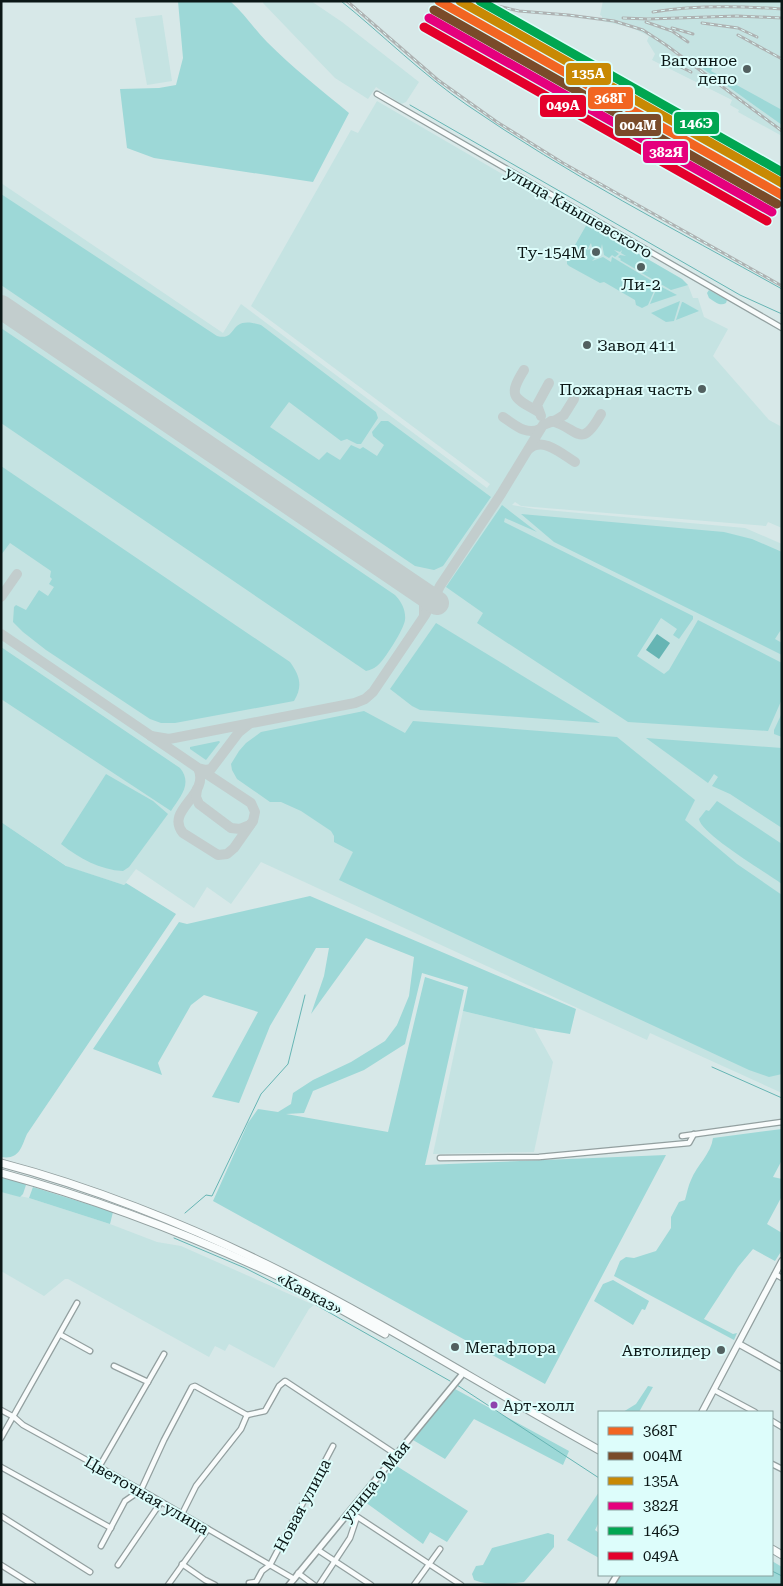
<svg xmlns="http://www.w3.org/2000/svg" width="783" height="1586" font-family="'Roboto Serif',serif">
	<rect width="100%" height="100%" fill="#d7e8e8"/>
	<!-- built -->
	<g fill="#c5e3e2">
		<polygon points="264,1 311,1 342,22 419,82 406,102 401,104 376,87 368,99 335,78 263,3"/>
		<polygon points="603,1 782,1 782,136 738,112 739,110 730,105 732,100 652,60 655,54 647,41 649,36 630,27 602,21 602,16 600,15"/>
		<polygon points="162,15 172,81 147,85 135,18"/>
		<polygon points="377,101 682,279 688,285 693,298 698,298 704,317 728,329 713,356 769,420 782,427 782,528 768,522 766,526 521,506 515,502 512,505 535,509 745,528 782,544 782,1093 650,1033 647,1040 261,862 231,904 207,887 194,908 136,869 124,885 68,867 1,822 1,183 223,333 241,304 487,488 490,484 251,306 351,130 358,133"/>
		<polygon points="463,1011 534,1028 553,1062 534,1152 433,1154"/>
		<polygon points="1,1192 29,1198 110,1224 157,1242 181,1246 314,1305 309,1309 274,1368 229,1344 225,1351 215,1346 209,1357 68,1279 65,1279 44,1296 1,1271"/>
	</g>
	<!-- green -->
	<g fill="#9dd8d7">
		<path d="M178,1H230C244,13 254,29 267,42C292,67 321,90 349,113L313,182L154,158L127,148L120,89L159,88L176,85L183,58Z"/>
		<polygon points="693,56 713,67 711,71 782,110 782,125 698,65"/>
		<path d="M1,194L217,336C239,342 227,314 261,325L376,412L378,418L361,444H357L347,439L341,441L289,402L270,427L319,460L327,452L340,460L351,445L360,449L363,447L377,456L384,445L373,436L372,432L381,421H388L491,497L443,566L434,570L415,566L1,285Z"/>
		<polygon points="587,224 682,279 688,285 671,290 640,272 642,270 648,272 643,268 647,265 644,262 642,267 635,264 640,269 639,271 620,260 621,259 618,257 620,255 626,256 621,253 622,250 620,252 614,250 619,254 615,257 612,255 609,258 604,255 602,244 600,253 598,251 598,250 592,247 591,243 587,250 591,249 594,253 599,254 592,261 603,257 611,262 612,257 657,284 648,305 642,308 636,305 635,300 604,282 600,283 569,266 567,264 567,259"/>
		<polygon points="658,285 677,295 650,304"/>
		<path d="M709,290L727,300L726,303C720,307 714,301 709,298L707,293Z"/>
		<polygon points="680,301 674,321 666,322 651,313"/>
		<polygon points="682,302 683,302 699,311 676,320"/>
		<path d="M1,328L395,595C402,602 406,611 405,620C404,629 384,661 377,666C373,669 370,670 366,671L1,423Z"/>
		<path d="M1,466L290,662C300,676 303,686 294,701L175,723H161L150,719L46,650L23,632L13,622L14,607L16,605L26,610L39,590L48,596L54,587L49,584L52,579L50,577L51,571L10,543L1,555Z"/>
		<polygon points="502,505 537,532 505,518 504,522 693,616 693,619 679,639 673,635 677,629 661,618 637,656 664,674 669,670 698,620 782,663 782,699 768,731 628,722 477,623 483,613 446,587"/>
		<polygon points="521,514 724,532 752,539 782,552 782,628 775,639 782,643 782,655 554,542"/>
		<polygon points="436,623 600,723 420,710 412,706 390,689"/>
		<path d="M1,647L180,768C193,784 180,797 171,811L1,699Z"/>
		<polygon points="364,711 405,733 413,721 617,737 695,800 685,820 737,864 782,895 782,1074 769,1077 749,1070 339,880 353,852 334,842 334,836 331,831 301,811 281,802 270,802 237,779 232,770 231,764 239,751 246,743 261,732"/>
		<polygon points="782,713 782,737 774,734 774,730"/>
		<polygon points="646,738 782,748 782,828 730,794 712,786 718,777 714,774 708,783"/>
		<polygon points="219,741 220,742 206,760 190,749 190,747"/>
		<path d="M106,774L153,801L168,814L129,867L123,871C100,870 79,858 61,844Z"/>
		<path d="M717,801L782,844V884C767,873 701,834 699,819L706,810L709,811Z"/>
		<path d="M1,822L66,866L124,885L126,883L176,914L27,1134C21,1148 19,1160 1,1157Z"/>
		<polygon points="310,896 576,1009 570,1034 534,1028 463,1011 468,987 422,973 405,1044 364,1070 313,1091 304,1113 286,1114 388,1132 425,977 464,990 425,1165 666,1155 545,1384 213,1201 248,1123 258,1109 278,1112 291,1104 293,1093 313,1080 351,1062 385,1041 397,1025 409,996 414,957 366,938 311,1014 324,976 329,948 316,948 270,1026 239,1103 212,1097 258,1012 204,995 191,1005 158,1063 162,1075 93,1049 179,922 187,924"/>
		<path d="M782,1129V1160L773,1177L782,1179V1196L767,1224L782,1233V1250L775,1261L753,1249L738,1267L704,1319L733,1334L737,1333L734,1340L614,1276L620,1261L626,1257L634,1258L656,1251L671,1228V1217L679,1202L685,1200C687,1193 688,1186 691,1180C697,1165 711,1154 713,1138Z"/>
		<polygon points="1,1176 22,1182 26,1185 23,1194 20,1197 1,1192"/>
		<polygon points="33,1187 113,1212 110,1224 29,1198"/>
		<polygon points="613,1280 649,1301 645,1310 642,1309 633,1325 594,1301 603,1284"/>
		<polygon points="648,1386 653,1387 639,1412 623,1412 636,1404"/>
		<polygon points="455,1389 569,1451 563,1465 474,1419 445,1459 413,1440"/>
		<polygon points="395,1465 468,1511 447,1542 430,1532 423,1544 365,1502"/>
		<polygon points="599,1492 599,1522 595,1530 599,1533 599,1558 567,1540"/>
		<path d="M548,1533L554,1535V1547L524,1582C507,1584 490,1586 474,1580L472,1574L476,1566L483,1565L492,1548Z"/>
		<polygon points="772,1561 782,1567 782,1585 615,1585 620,1575 772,1575"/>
	</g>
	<!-- water -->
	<polygon fill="#66b5b4" points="657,634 670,643 659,659 646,650"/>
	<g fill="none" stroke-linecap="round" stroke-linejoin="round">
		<!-- stream -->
		<g stroke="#66b5b4" stroke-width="1">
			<path d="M341,1C383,35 423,75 467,105C567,174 676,230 782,289"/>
			<polyline points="410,105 740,295 782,314"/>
			<polyline points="712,1067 782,1098"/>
			<polyline points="185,1213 206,1195 212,1196 261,1094 288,1064 305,995"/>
			<polyline points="174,1238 245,1268 296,1294"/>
			<polyline points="316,1305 450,1381"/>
			<polyline points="457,1385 599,1478"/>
			<polyline points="772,1571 782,1576"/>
		</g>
		<!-- taxiway -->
		<g stroke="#c2cdcd" stroke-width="10">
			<path d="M524,370C507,397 514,398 539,412"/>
			<polyline points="541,416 537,405 549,383"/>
			<path d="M503,417C514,424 526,436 540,429"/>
			<path d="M551,421C579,428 580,451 601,414"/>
			<path d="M529,449C542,436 562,454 575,462"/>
			<polyline points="416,589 424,604 424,615"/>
			<polyline points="1,597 17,574"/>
			<path d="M1,634L198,768L251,803L255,812L253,821L234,848L227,854L218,855L183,833C164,810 211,795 198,768L206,770L211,769L239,732L249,724"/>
			<polyline points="151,736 169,739 355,703 365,699 373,692 425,615 440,586 501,494 543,425 556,420 564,415 574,399"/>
			<polyline points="197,789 196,797 199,804 231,828 240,829 250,825"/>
		</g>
		<!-- runway -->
		<polyline stroke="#c2cdcd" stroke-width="24" points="1,307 437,603"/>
		<!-- minor casing -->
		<g stroke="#93a0a0" stroke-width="7">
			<g id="minor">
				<polyline points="377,94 782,328"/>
				<polyline points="682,1136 782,1122"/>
				<polyline points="440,1158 539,1157 689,1143 694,1134"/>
				<polyline points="775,1274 782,1278"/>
				<polyline points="61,1335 90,1351"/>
				<polyline points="114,1366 148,1382"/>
				<polyline points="714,1390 755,1412"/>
				<polyline points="1,1410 14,1417 23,1425 141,1490 294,1579"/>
				<polyline points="772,1421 782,1427"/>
				<polyline points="1,1438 77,1303"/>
				<polyline points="772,1464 782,1469"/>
				<polyline points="1,1467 111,1528"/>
				<polyline points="99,1467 164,1354"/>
				<polyline points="350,1512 461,1585"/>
				<polyline points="182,1514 196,1486 241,1429 247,1415"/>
				<polyline points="1,1516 90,1572"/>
				<polyline points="101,1546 125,1501 141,1490 164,1440 192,1387 195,1386 247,1415 265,1411 279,1386 285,1381 397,1455"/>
				<polyline points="318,1550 371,1585"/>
				<polyline points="182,1564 205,1580 215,1585"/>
				<polyline points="1,1565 33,1585"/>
				<polyline points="118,1565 161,1502"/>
				<polyline points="298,1573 314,1585"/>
				<polyline points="249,1583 256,1582 262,1571 270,1565 333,1446"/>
				<polyline points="168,1585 208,1529"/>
				<polyline points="319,1585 350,1538 357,1517"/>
				<polyline points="414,1585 440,1549"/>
			</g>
		</g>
		<!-- tertiary casing -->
		<g stroke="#93a0a0" stroke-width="8">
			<g id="tertiary">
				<polyline points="289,1585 461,1376"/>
				<polyline points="611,1585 617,1575"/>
			</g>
		</g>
		<!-- secondary casing -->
		<g stroke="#93a0a0" stroke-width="8">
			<g id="secondary">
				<polyline points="739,1344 782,1368"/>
				<polyline points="702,1412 782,1261"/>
			</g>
		</g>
		<!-- trunk casing -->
		<g stroke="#93a0a0" stroke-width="9">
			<g id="trunk">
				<path d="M1,1163C89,1186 185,1224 266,1264C380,1320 488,1389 599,1450"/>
				<path d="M1,1173C100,1200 196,1237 288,1281"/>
				<polyline points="322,1299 385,1334"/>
				<polyline points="772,1549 782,1555"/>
			</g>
		</g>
		<!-- minor -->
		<use href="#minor" stroke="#f9fcfc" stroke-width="4.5"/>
		<!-- tertiary -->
		<use href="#tertiary" stroke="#f9fcfc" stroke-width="5"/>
		<!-- secondary -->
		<use href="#secondary" stroke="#f9fcfc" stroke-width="5.5"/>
		<!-- trunk -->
		<use href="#trunk" stroke="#f9fcfc" stroke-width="7"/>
		<!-- rail casing -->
		<g stroke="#aeb2b2" stroke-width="3">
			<g id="rail">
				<polyline points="347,1 438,80 497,122 563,163 782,286"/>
				<polyline points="476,1 519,11 568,15 614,21 643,30 666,45 782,131"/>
				<path d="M653,12C695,5 739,6 782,9"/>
				<polyline points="623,18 648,19 737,16 782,18"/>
				<polyline points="646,22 672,31 688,42"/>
				<polyline points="702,23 738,28 757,37"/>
				<polyline points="672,28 693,34"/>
				<polyline points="738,35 782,59"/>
				<polyline points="667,60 691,72"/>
			</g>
		</g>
		<!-- rail -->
		<use href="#rail" stroke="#ddfdfb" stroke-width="1" stroke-dasharray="4" stroke-linecap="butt"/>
		<!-- rail-1 casing -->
		<g stroke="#ddfdfb" stroke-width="12">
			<polyline id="rail-1" points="439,1 782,195"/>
		</g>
		<!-- rail-2 casing -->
		<g stroke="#ddfdfb" stroke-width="12">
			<polyline id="rail-2" points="434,10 777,204"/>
		</g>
		<!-- rail-3 casing -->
		<g stroke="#ddfdfb" stroke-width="12">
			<polyline id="rail-3" points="460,1 782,183"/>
		</g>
		<!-- rail-4 casing -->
		<g stroke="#ddfdfb" stroke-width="12">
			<polyline id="rail-4" points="429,18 772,212"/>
		</g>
		<!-- rail-5 casing -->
		<g stroke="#ddfdfb" stroke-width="12">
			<polyline id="rail-5" points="480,1 782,172"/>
		</g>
		<!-- rail-6 casing -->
		<g stroke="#ddfdfb" stroke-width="12">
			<polyline id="rail-6" points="424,27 767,221"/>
		</g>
		<!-- rail-1 -->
		<use href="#rail-1" stroke="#f26522" stroke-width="9"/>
		<!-- rail-2 -->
		<use href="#rail-2" stroke="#7a4b2a" stroke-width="9"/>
		<!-- rail-3 -->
		<use href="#rail-3" stroke="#c88904" stroke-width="9"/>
		<!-- rail-4 -->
		<use href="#rail-4" stroke="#e5007d" stroke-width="9"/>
		<!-- rail-5 -->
		<use href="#rail-5" stroke="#00a651" stroke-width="9"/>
		<!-- rail-6 -->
		<use href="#rail-6" stroke="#e4002b" stroke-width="9"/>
	</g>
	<!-- markers -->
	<g fill="#526060" stroke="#ddfdfb" stroke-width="2">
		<circle cx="747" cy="69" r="5"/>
		<circle cx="596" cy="252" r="5"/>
		<circle cx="641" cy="267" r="5"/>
		<circle cx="587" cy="345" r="5"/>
		<circle cx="702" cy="389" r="5"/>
		<circle cx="455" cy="1347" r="5"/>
		<circle cx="721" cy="1350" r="5"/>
	</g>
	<circle fill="#8e44ad" stroke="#ddfdfb" stroke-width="2" cx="494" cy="1405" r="4.5"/>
	<g text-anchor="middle" stroke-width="4" stroke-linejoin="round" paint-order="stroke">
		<!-- bus labels -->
		<g font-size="15" fill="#0b1716" stroke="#ddfdfb" text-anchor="start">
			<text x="503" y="1411">Арт-холл</text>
		</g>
		<!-- poi labels -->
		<g font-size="16" fill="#0b1716" stroke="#ddfdfb" text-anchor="end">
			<text x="737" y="66">Вагонное<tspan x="737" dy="18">депо</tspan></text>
			<text x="586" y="258">Ту-154М</text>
			<text x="641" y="290" text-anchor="middle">Ли-2</text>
			<text x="597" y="351" text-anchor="start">Завод 411</text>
			<text x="692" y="395">Пожарная часть</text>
			<text x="465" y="1353" text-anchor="start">Мегафлора</text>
			<text x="711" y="1356">Автолидер</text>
		</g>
		<!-- street labels -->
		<g font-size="16" fill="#0b1716" stroke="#ddfdfb">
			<text transform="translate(579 212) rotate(30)" y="6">улица Кнышевского</text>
			<text transform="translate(310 1293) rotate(28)" y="6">«Кавказ»</text>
			<text transform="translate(375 1481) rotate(-51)" y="6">улица 9 Мая</text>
			<text transform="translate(147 1495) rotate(30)" y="6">Цветочная улица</text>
			<text transform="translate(302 1505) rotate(-62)" y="6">Новая улица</text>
		</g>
	</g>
	<g stroke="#ddfdfb" stroke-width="2">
		<rect x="565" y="62" width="47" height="24" rx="5" fill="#c88904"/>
		<rect x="587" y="86" width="47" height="24" rx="5" fill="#f26522"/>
		<rect x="539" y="94" width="48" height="24" rx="5" fill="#e4002b"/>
		<rect x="673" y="111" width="47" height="24" rx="5" fill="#00a651"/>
		<rect x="614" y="113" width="48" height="24" rx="5" fill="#7a4b2a"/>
		<rect x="642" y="140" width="47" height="24" rx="5" fill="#e5007d"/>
	</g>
	<g font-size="14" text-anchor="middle" font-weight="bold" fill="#fff">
		<text x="588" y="78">135А</text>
		<text x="610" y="103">368Г</text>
		<text x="563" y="110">049А</text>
		<text x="696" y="128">146Э</text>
		<text x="638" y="130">004М</text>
		<text x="666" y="157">382Я</text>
	</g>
	<!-- border -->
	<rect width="783" height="1586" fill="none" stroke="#0b1716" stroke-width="5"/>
	<!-- legend -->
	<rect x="598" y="1411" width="175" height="165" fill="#ddfdfb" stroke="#89a19f"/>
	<rect x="608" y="1427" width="25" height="8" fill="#f26522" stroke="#89a19f"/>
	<text x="643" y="1436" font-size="15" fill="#0b1716">368Г</text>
	<rect x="608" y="1452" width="25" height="8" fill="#7a4b2a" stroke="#89a19f"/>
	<text x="643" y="1461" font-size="15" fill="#0b1716">004М</text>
	<rect x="608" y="1477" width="25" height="8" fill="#c88904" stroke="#89a19f"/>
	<text x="643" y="1486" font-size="15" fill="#0b1716">135А</text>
	<rect x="608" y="1502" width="25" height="8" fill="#e5007d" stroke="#89a19f"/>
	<text x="643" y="1511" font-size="15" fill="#0b1716">382Я</text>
	<rect x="608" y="1527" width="25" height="8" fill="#00a651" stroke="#89a19f"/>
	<text x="643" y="1536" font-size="15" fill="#0b1716">146Э</text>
	<rect x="608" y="1552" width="25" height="8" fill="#e4002b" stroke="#89a19f"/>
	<text x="643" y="1561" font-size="15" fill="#0b1716">049А</text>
</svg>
